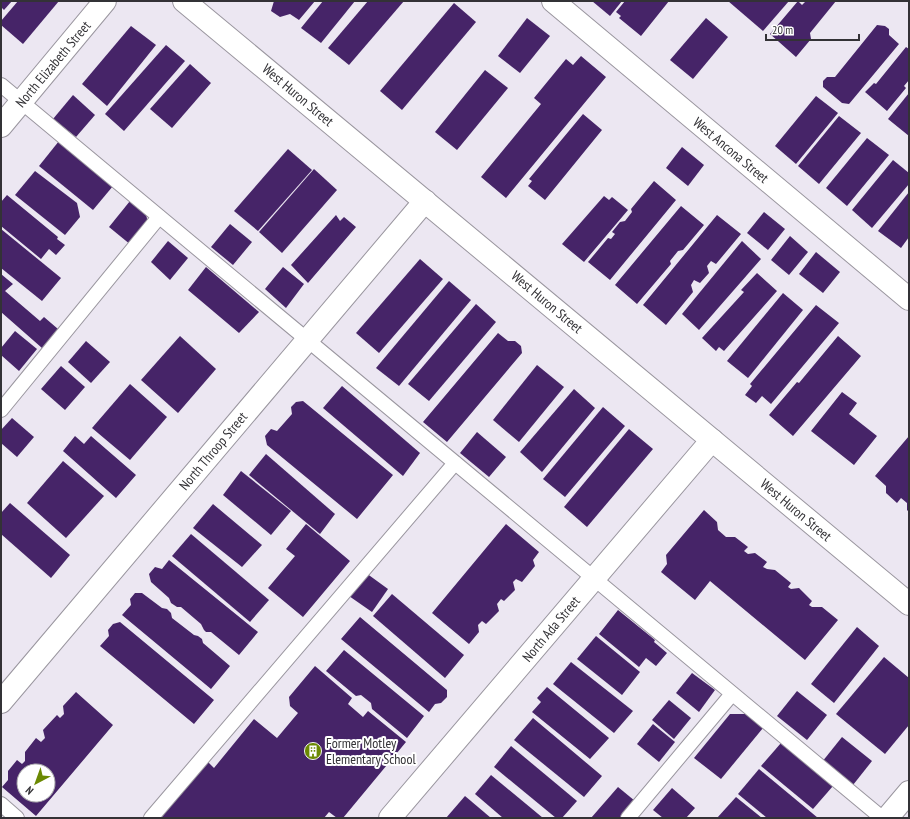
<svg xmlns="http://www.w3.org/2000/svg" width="910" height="819" font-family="'PT Sans Narrow',sans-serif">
	<rect width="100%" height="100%" fill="#ece7f2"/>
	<!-- building -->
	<g fill="#462468" fill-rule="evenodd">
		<polygon points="1,1 12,1 4,10 1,7"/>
		<polygon points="18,1 59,1 23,44 1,25 1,21"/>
		<polygon points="274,1 315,1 299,20 290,14 280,17 271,11"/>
		<polygon points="323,1 355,1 321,43 301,28"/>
		<polygon points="368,1 404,1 349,65 328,48"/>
		<polygon points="592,1 622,1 610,16"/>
		<polygon points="625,1 669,1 641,36 619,18 621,16 616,12"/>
		<polygon points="728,1 789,1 763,31"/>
		<polygon points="798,1 802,5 806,1 836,1 810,33 811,39 796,57 770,34"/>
		<polygon points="454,3 476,22 402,110 380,91"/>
		<polygon points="527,18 550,36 520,73 498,56"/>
		<polygon points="706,18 728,37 693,79 670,60"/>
		<polygon points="877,25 885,26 889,29 889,35 899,44 849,104 842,103 823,87 823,81 827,77 835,77"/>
		<polygon points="131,26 156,45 107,106 82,84"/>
		<polygon points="166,45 185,61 124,131 105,114"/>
		<polygon points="906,47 909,49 909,80 904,86 906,88 887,111 865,92 874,83 876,84"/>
		<polygon points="581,56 606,77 506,198 481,177 541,104 534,98 566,59 573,65"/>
		<polygon points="190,64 211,83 172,128 150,109"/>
		<polygon points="485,70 508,88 457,150 435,132"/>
		<polygon points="909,93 909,136 888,119"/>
		<polygon points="73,95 95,115 76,137 53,119"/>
		<polygon points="816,96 838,113 796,164 775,146"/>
		<polygon points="583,114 602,130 545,200 528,186 532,181 529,179"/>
		<polygon points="839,116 861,133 819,184 798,166"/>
		<polygon points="867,138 889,155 847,206 826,188"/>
		<polygon points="59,141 113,186 93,210 39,166"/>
		<polygon points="682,147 704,165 688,186 666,168"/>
		<polygon points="288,149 312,170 258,231 234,211"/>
		<polygon points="893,160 909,173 909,184 872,228 852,210"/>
		<polygon points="314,169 337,190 282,253 259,232"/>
		<polygon points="35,171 77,203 80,217 65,235 15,195"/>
		<polygon points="654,181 676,200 610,280 588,262 608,238 611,239 615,234 612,232 620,222 625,221 632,212 631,209"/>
		<polygon points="909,192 909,237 901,248 878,231"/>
		<polygon points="7,195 58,237 57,239 65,245 56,255 49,249 41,259 1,226 1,202"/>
		<polygon points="604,196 609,200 612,197 628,210 584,262 562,244"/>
		<polygon points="130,201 146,214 148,224 131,245 109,227"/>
		<polygon points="681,206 704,225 683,250 678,251 670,261 671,264 637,304 615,285"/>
		<polygon points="764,212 785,229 768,250 747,233"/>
		<polygon points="336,215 340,221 344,217 356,227 308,283 291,265"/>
		<polygon points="717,215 741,234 716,264 711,261 707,266 709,273 700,283 694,280 691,285 693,292 666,325 643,305"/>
		<polygon points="230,224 252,242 233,265 211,247"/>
		<polygon points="1,229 61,278 42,301 1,268"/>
		<polygon points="790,236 808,252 789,275 771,260"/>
		<polygon points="168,241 188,258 170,280 151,262"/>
		<polygon points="742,241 761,259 699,330 682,314"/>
		<polygon points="816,252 840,272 823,293 799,274"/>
		<polygon points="420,259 443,279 379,353 356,333"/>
		<polygon points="206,267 259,312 239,333 188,290"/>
		<polygon points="283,267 304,284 286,308 265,289"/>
		<polygon points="757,273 777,291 724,351 719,347 716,351 702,338 744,292 741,290"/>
		<polygon points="1,274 13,284 5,291 40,321 44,317 58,329 42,348 1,312"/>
		<polygon points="449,281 471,300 399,386 376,368"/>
		<polygon points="783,293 803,310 748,378 727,361"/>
		<polygon points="476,304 496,322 429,401 408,384"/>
		<polygon points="816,305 839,323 771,404 762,396 756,403 745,395 752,386 750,384"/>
		<polygon points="15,331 37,349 19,371 1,355 1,348"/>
		<polygon points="498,333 508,341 515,341 521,346 522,353 447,442 423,422"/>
		<polygon points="180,336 216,369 178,413 141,380"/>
		<polygon points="838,336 861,356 793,436 769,415 797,382 799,383"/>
		<polygon points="86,341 110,362 91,383 68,362"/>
		<polygon points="537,365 564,387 519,442 493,420"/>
		<polygon points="61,366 85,387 65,410 41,389"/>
		<polygon points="130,384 167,417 130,460 92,428"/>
		<polygon points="342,386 420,453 403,476 323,408"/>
		<polygon points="574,389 595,408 542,472 520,452"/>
		<polygon points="842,392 857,403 849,414 877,436 854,465 811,431"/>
		<polygon points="303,401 393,475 357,519 267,445 265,436 271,429 277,431 292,414 291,407 296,402"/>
		<polygon points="603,407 625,426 565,497 543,479"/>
		<polygon points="12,418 34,437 17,457 1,443 1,430"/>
		<polygon points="629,429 653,449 587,527 564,507"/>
		<polygon points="477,432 506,457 489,477 460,453"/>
		<polygon points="75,436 84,444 91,436 136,475 116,498 63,451"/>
		<polygon points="909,436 909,512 907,510 907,503 901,498 897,503 886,493 886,486 875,476"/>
		<polygon points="266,454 335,514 320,534 249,475"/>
		<polygon points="63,461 104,496 66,538 27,503"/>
		<polygon points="241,471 291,511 271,535 223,495"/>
		<polygon points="10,503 70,555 51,578 1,534 1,513"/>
		<polygon points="213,504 262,545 242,567 193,528"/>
		<polygon points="704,510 717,522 718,530 726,537 735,537 748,547 744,551 748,554 755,553 767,562 763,567 767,569 775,570 791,583 788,587 791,589 799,588 812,601 809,605 812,607 822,607 838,620 805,660 710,581 695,600 661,572 667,564 666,555"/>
		<polygon points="306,524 350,561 303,617 268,588 295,556 286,549"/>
		<polygon points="506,524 539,552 533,560 535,566 522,582 516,579 513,582 515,590 504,601 501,599 497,604 499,611 486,624 482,621 478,625 479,632 469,644 432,613"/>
		<polygon points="191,534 269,600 250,622 172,556"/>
		<polygon points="169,560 258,632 239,655 211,632 206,632 204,630 201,624 181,607 177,607 171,603 169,598 151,582 149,574 155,567 162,569"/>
		<polygon points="366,573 388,589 372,612 349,596"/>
		<polygon points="135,593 142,593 162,608 167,609 171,613 172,618 194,635 198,636 202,639 203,643 230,666 211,689 122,615 131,605 130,599"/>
		<polygon points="392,594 464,655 445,678 373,616"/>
		<polygon points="618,610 655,640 654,642 667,653 656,666 646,658 639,667 599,634"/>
		<polygon points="360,617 447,690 447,697 441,703 435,704 429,712 341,639"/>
		<polygon points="120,622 214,700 194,724 100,646 109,636 108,630 113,624"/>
		<polygon points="857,627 879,646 834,703 811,684"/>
		<polygon points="596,636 640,672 622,695 577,659"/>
		<polygon points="344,650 424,716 407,738 372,709 371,703 361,695 356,696 326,671"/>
		<polygon points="884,657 909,678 909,725 885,754 836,714"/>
		<polygon points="571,662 633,711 614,733 553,684"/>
		<polygon points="315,666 352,698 348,704 363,717 368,711 406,742 343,818 337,818 329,812 324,818 158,818 206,760 214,768 254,719 277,738 298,713 290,706 289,697"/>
		<polygon points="692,673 715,690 699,712 676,693"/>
		<polygon points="547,687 609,738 590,759 532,712 541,702 537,698"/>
		<polygon points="797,691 827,715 807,740 777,716"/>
		<path d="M76,692L113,725L36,816L2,787L8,780V771L17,760L22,764L25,761V752L36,738L41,742L45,738L43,730L57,715L60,718L64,714L63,706ZM24,771H48V795H24Z"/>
		<polygon points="669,700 691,718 674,739 652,720"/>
		<polygon points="730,714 746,714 763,728 721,779 694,758"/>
		<polygon points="533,718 602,776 584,797 514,740"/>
		<polygon points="653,724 675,742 659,762 637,744"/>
		<polygon points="842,737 872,761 853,785 822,762"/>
		<polygon points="781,743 833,786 813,809 761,766"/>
		<polygon points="511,746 577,801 562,818 556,818 494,767"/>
		<polygon points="759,769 818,818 767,818 738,794"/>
		<polygon points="491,775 543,818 503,818 475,794"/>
		<polygon points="618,787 635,801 621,818 591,818"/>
		<polygon points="672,788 695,808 686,818 663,818 653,810"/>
		<polygon points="465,796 491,818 446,818"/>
		<polygon points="736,797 762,818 717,818"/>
	</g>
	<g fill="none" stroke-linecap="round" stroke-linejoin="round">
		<!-- service casing -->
		<g stroke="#9a969f" stroke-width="16">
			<g id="service">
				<polyline points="1,85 882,818"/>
				<polyline points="1,410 159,217"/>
				<polyline points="1,804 17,818"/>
				<polyline points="151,818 455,463"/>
				<polyline points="628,818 732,694"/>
			</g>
		</g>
		<!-- minor casing -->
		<g stroke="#9a969f" stroke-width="24">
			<g id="minor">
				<polyline points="184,1 909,604"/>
				<polyline points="553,1 909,299"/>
				<polyline points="1,126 105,1"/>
				<polyline points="1,702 425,201"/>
				<polyline points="390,818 712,440"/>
			</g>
		</g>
		<!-- tertiary casing -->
		<g stroke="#9a969f" stroke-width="24">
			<polyline id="tertiary" points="887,818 909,792"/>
		</g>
		<!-- service -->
		<use href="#service" stroke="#fff" stroke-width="14"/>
		<!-- minor -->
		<use href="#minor" stroke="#fff" stroke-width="22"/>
		<!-- tertiary -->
		<use href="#tertiary" stroke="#fff" stroke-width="22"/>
	</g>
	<!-- icons -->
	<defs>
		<g id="building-disc" transform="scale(0.9)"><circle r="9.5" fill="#6b8902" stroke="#fff"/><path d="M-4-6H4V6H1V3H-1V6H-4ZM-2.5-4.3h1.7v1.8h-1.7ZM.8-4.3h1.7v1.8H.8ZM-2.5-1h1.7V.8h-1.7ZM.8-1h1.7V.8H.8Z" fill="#fff"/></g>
	</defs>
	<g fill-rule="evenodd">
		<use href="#building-disc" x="313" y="751"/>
	</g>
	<g text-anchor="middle" stroke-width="4" stroke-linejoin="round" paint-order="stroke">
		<!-- street labels -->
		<g font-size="14" fill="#333236" stroke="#fff">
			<text transform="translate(53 64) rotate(-50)" y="5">North Elizabeth Street</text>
			<text transform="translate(298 95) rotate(40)" y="5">West Huron Street</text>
			<text transform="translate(731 150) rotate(40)" y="5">West Ancona Street</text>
			<text transform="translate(547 302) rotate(40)" y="5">West Huron Street</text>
			<text transform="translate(213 451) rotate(-50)" y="5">North Throop Street</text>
			<text transform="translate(796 510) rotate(40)" y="5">West Huron Street</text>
			<text transform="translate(551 629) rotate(-50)" y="5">North Ada Street</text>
		</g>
		<!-- poi labels -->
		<g font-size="14" fill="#333236" stroke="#fff" text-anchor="start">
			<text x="326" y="748">Former Motley<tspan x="326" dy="16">Elementary School</tspan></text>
		</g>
	</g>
	<!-- border -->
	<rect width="910" height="819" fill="none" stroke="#333236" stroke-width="4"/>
	<!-- north arrow -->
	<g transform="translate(36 783) rotate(221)"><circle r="19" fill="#ffffff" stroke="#adadaf"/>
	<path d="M0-3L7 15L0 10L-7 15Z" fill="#6b8902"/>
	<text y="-6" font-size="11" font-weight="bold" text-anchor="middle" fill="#333236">N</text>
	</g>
	<!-- scale -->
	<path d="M766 34v6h93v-6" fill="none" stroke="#333236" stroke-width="2"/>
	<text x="772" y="34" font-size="12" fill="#333236" stroke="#ffffff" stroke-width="3" paint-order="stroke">20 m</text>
</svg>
